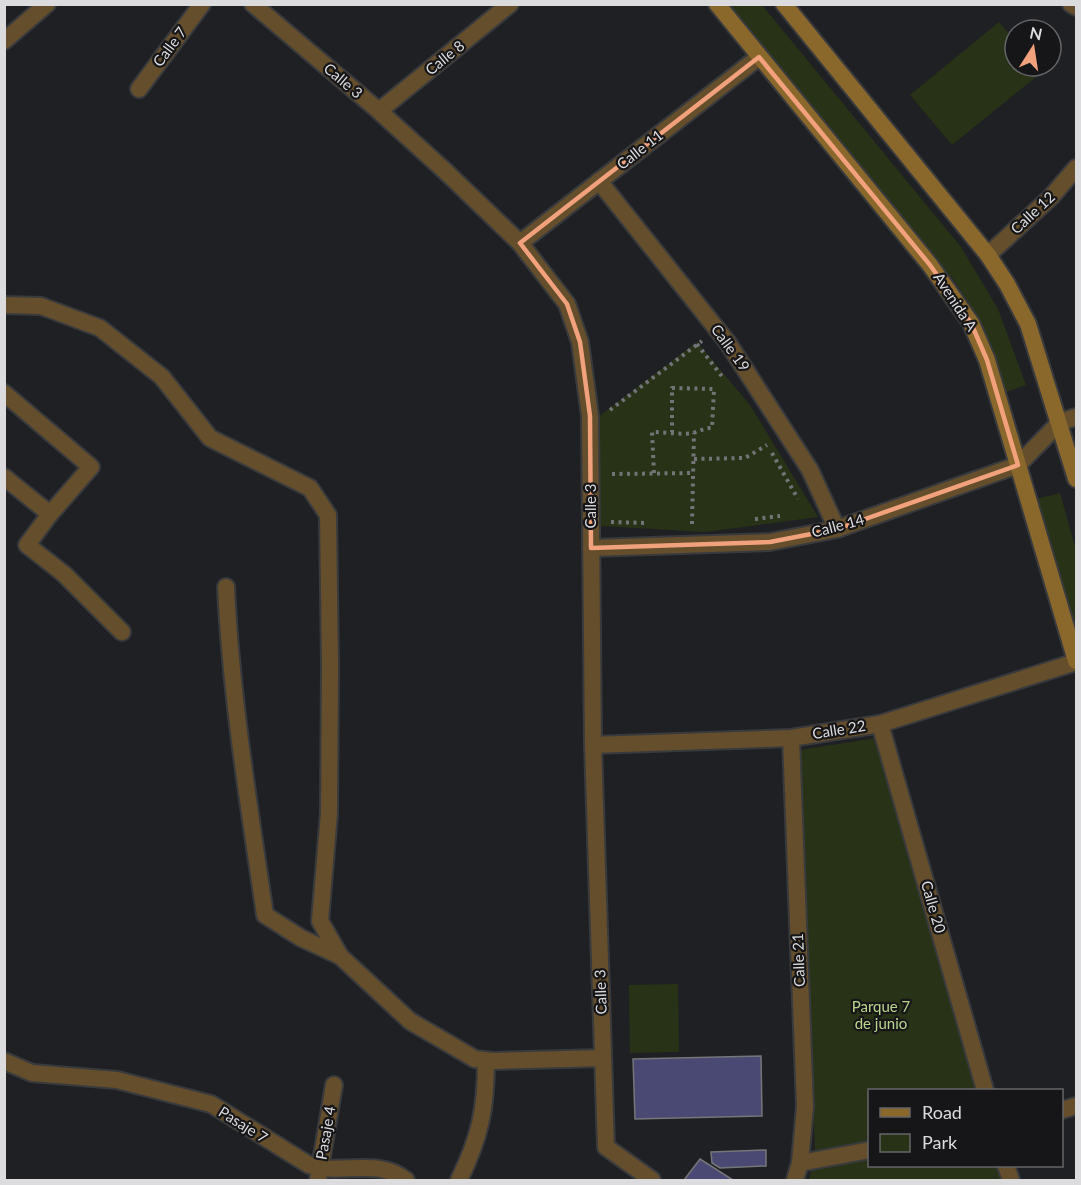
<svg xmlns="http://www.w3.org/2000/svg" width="1081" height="1185" font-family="Lato,sans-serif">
	<rect width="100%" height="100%" fill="#1f2023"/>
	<!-- green -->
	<g fill="#283217">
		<polygon points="728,5 762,5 961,247 998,309 1026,385 1006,392 978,317 953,279"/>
		<polygon points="999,22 1015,41 1015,66 1036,66 1041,73 952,145 910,95"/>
		<polygon points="697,342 750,405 818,517 705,532 601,526 598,417"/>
		<polygon points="1060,493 1076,550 1076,636 1037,499"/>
		<polygon points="876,738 975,1090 870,1090 869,1143 815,1153 800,750"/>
		<polygon points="678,984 679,1052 630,1053 629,985"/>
		<polygon points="869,1160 870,1166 998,1166 1002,1180 809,1180 812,1169"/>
	</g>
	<!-- building -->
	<g fill="#4a4974" stroke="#757679" stroke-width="1.5">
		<polygon points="761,1056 762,1116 635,1119 633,1059"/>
		<polygon points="766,1150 766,1166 720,1168 712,1163 711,1152"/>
		<polygon points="700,1159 733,1180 684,1180"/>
	</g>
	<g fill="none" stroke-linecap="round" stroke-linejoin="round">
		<!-- minor casing -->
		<g stroke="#393a3d" stroke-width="20">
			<g id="minor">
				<polyline points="253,4 379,111 444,170 520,243 567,304 580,342 590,416 593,745 606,1147 652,1180"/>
				<polyline points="1071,4 1076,7"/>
				<polyline points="4,41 47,4"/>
				<polyline points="139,89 202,4"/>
				<polyline points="379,111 510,4"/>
				<polyline points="599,181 728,343 810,470 837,529"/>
				<polyline points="520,243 759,57"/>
				<polyline points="988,255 1051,197 1076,168"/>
				<polyline points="4,305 41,306 100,328 162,377 210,438 310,488 328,515 330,665 329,813 320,921 340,956 410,1021 475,1059 493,1061 603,1058"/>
				<polyline points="4,393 91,467 50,514 27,545 64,574 122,632"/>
				<polyline points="4,477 50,514"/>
				<polyline points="591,548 770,542 837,529 1018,465 1060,422 1076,417"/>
				<path d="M226,587C231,697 249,806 265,915L301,938L340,956"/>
				<polyline points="880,724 985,1090"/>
				<polyline points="791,738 805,1106 800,1163 795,1180"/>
				<polyline points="593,745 791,738 880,724 1076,662"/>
				<path d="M4,1061L32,1073L117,1080L211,1104L309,1165C341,1176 377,1157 406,1180"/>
				<polyline points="1062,1110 1076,1106"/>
				<polyline points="800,1163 870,1150"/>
				<polyline points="1006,1166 1011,1180"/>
				<polyline points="318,1180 334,1085"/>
				<path d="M459,1180C480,1137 486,1109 486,1061"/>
			</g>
		</g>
		<!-- secondary casing -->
		<g stroke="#393a3d" stroke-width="20">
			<g id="secondary">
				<polyline points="717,4 930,265 971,323 987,360 1076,661"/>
				<polyline points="784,4 988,255 1007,284 1028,324 1076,479"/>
			</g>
		</g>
		<!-- path -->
		<g stroke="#737477" stroke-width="4" stroke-dasharray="3 4.5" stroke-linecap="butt">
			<polyline points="697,344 724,379"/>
			<polyline points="610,410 702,341"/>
			<polyline points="772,453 798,499"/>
			<polyline points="694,459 745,458 767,445"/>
			<path d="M654,473L652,432C665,432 680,435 693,433C700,431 704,428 712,428L714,389L672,388V432"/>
			<polyline points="612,474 693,473"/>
			<polyline points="755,519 780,516"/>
			<polyline points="611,522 648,523"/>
			<polyline points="692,524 694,433"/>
		</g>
		<!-- minor -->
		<use href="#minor" stroke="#644e2b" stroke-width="16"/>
		<!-- secondary -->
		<use href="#secondary" stroke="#8a672b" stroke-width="16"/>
	</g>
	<!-- marked area -->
	<path fill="none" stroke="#f1a17c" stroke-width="4.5" stroke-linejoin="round" d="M759,57L930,265L971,323L987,360L1018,465L837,529L770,542L591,548L590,416L580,342L567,304L520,243Z"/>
	<g text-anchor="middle" stroke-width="4.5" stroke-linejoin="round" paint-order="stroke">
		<!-- street labels -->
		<g font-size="15" fill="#dcdcde" stroke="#161619">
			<text transform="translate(170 47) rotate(-53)" y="5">Calle 7</text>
			<text transform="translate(445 58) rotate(-39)" y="5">Calle 8</text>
			<text transform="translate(343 81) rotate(40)" y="5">Calle 3</text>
			<text transform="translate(640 150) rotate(-38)" y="5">Calle 11</text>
			<text transform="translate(1033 213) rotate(-43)" y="5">Calle 12</text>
			<text transform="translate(955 302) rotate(57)" y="5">Avenida A</text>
			<text transform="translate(730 348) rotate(54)" y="5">Calle 19</text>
			<text transform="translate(591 506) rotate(-90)" y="5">Calle 3</text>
			<text transform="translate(838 526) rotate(-15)" y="5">Calle 14</text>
			<text transform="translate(839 730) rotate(-9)" y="5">Calle 22</text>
			<text transform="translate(933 907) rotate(74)" y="5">Calle 20</text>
			<text transform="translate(799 960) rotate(-92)" y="5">Calle 21</text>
			<text transform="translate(601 992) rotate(-92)" y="5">Calle 3</text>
			<text transform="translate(243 1125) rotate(32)" y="5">Pasaje 7</text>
			<text transform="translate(326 1133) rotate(-80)" y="5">Pasaje 4</text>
		</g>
		<!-- park labels -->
		<g font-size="15" fill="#bad68d" stroke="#161619">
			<text x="881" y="1012">Parque 7<tspan x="881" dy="17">de junio</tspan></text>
		</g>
	</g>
	<!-- border -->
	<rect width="1081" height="1185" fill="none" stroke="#dcdcde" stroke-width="12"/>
	<!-- legend -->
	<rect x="868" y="1089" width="195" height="78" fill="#161619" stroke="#656568" stroke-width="1.5"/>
	<rect x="880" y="1108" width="30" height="9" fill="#8a672b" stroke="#656568" stroke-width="1.5"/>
	<text x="922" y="1119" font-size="18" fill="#dcdcde">Road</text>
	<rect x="880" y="1134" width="30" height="18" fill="#283217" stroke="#656568" stroke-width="1.5"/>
	<text x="922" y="1149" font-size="18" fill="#dcdcde">Park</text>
	<!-- north arrow -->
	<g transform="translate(1033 48) rotate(12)"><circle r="28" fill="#161619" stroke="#656568" stroke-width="1.5"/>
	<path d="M0-4.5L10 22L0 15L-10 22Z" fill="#f1a17c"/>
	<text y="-9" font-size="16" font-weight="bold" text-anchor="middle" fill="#dcdcde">N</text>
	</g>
</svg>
